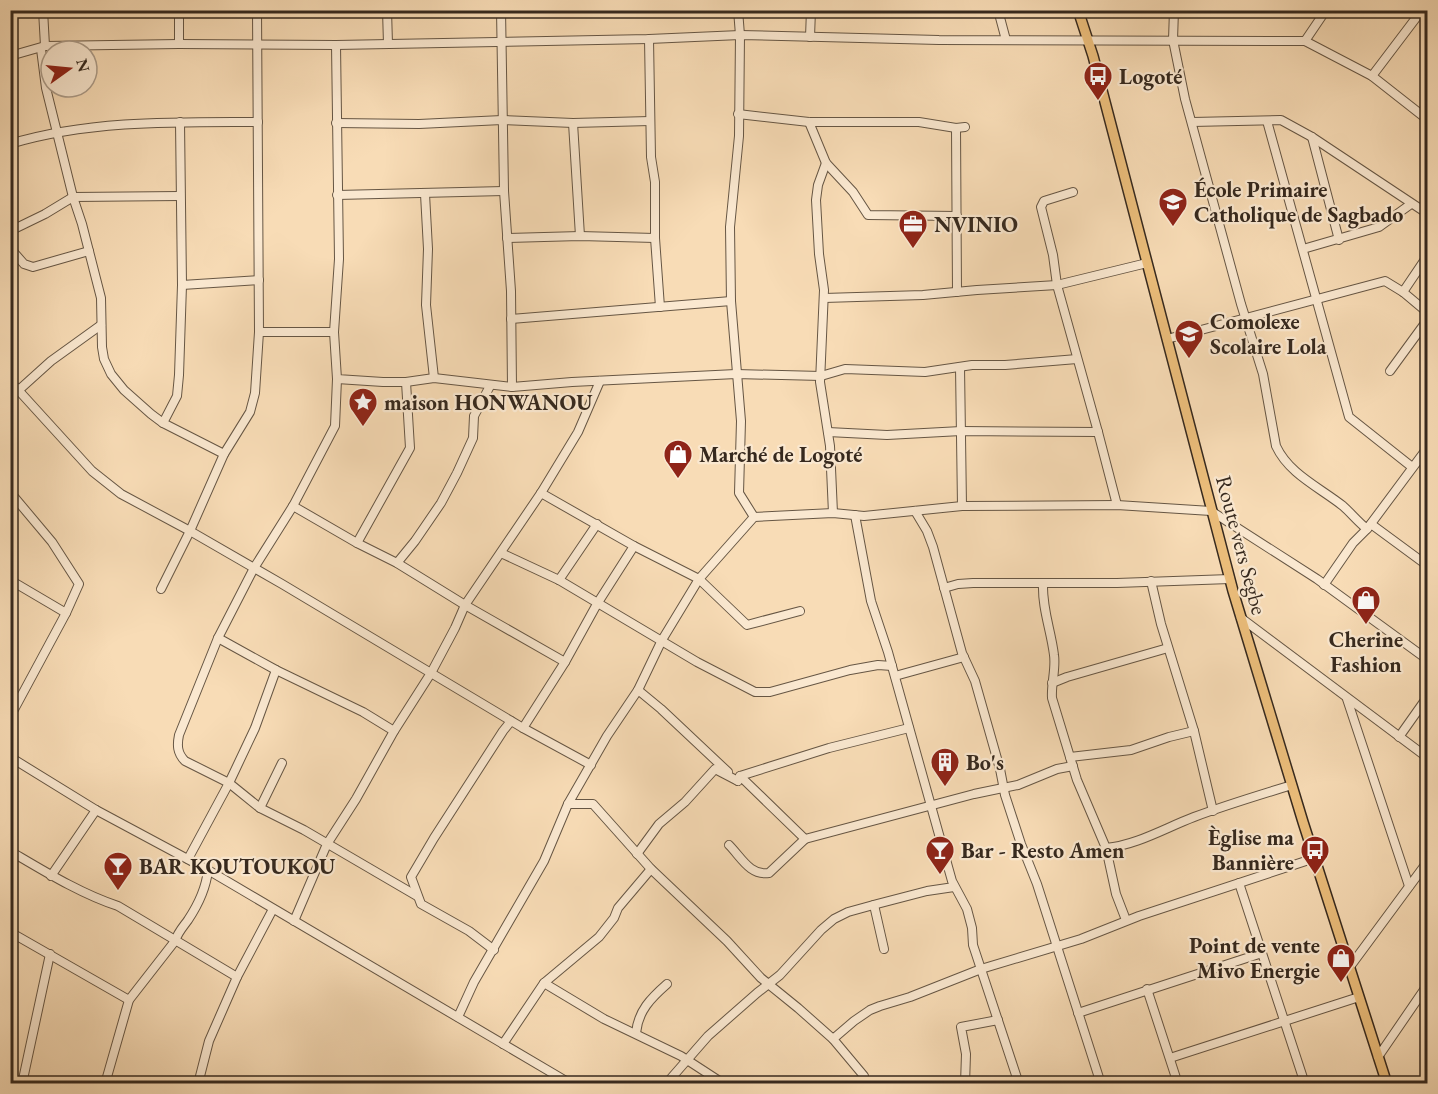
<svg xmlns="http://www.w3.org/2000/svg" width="1438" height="1094" font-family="'EB Garamond',serif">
	<rect width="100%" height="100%" fill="#f8dcb6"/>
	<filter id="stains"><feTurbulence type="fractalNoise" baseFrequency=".00333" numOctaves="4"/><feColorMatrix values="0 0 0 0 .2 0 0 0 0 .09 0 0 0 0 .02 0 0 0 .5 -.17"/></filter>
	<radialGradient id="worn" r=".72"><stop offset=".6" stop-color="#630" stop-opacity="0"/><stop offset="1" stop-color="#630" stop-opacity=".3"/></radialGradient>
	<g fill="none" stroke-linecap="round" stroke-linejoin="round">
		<!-- minor casing -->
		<g stroke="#665644" stroke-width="10">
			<g id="minor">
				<polyline points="43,10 45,46"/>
				<polyline points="387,10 388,44"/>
				<polyline points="501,10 504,191 511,291 512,387"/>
				<polyline points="738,10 740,35 739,136 730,227 731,301 741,421 739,493 754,517"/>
				<polyline points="998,10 1006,40"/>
				<path d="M1174,10L1173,40L1185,99L1241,304L1263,374L1276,446C1289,474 1319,487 1343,506C1351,513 1358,522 1367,529L1428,447"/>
				<polyline points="810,37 811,10"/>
				<polyline points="649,39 651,157 655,182 655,238 660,307"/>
				<polyline points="1305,41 1326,10"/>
				<polyline points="179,44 179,10"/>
				<polyline points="336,45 339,259 334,332 337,379 383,382 406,382 434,378 512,387 572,382 736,374 821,376 845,369 925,372 972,365 1005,365 1077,359"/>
				<polyline points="41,49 46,88 73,197 82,224 101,298 102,347 104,359 111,374 124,390 151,414 163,423 224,454"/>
				<polyline points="10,56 45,46 179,44 336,45 649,39 740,35 939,40 1305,41 1372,76 1428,120"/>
				<polyline points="1372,76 1422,10"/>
				<polyline points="738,114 809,122 919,122 956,128 965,127"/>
				<polyline points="1267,121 1349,417 1412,467"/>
				<polyline points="809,122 826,163 853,192 868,215 957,216"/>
				<polyline points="1192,122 1281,120 1312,137 1428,214"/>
				<polyline points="336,123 419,124 502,120 573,123 650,121"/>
				<polyline points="573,123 580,236"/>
				<polyline points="956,128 957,292"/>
				<polyline points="1312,137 1339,240"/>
				<path d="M10,144C89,120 177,122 258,122"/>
				<polyline points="826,163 818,185 816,200 819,254 824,290 820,382 830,446 833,513"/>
				<polyline points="1073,192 1044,201 1041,207 1053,255 1057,285 1098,432 1117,505"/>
				<polyline points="425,194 428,249 426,305 434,378"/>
				<polyline points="337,195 504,191"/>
				<polyline points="10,231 45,214 73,197 180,196"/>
				<polyline points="507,238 580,236 655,238"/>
				<polyline points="10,248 24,264 33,267 89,251"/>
				<polyline points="1303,249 1379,227 1411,204"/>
				<polyline points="182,285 259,280"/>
				<polyline points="1403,292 1428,255"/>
				<polyline points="824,298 923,295 977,290 1057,285 1147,263"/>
				<polyline points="511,319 731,301"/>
				<polyline points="259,332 334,332"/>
				<polyline points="1167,339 1385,281 1403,292 1428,313"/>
				<polyline points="960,367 962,506"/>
				<polyline points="1390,371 1428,319"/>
				<path d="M337,379L335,426L293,506L254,568L218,638L179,735C177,745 177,753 185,761L229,783L260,808L304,830L417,896"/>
				<polyline points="10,381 92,471 121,494 190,531 282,584 523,728 591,765"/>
				<polyline points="10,398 51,361 101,325"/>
				<polyline points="163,423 177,396 179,375 182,285 180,122"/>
				<polyline points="828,432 887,435 961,431 1098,432"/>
				<polyline points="10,492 52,542 79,584 66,613 10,717"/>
				<polyline points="541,493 634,546 699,579 747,625 800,611"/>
				<polyline points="293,506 357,543 397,563 465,605 565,662"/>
				<polyline points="915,511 927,531 933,547 962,653 975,681 1000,769 1005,795 1021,844 1037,884 1101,1084"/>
				<polyline points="855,515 871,601 888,652 952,881 967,909 972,928 973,945 1019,1084"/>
				<polyline points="1371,524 1428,566"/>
				<polyline points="357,543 410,448 406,382"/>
				<polyline points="501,553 559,580 697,662 755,692 770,692 850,670 878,665 892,666"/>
				<polyline points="397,563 415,541 441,503 457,473 473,438 474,416 490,386"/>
				<polyline points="10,580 66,613"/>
				<polyline points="559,580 597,524"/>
				<polyline points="1151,581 1161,624 1194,731 1213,811"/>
				<path d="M1043,583C1042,609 1051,630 1054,655C1056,669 1051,684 1052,698L1077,780L1106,848L1116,894L1126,920"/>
				<polyline points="1324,585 1353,543 1367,529"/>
				<polyline points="944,588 958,584 973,583 1117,583 1230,579"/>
				<polyline points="161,589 190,531 224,454 250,412 255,393 259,332 257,10"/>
				<polyline points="1241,618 1428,758"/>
				<polyline points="276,670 363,712 394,731"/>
				<polyline points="895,676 964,657"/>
				<polyline points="1052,683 1067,677 1168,648"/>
				<polyline points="638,690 661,709 728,772"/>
				<polyline points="1347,699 1409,886"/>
				<polyline points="523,728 565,662 597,604 634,546"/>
				<polyline points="1399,737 1428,696"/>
				<polyline points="10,757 96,810 208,870 571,1084"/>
				<polyline points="1070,757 1131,750 1169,737 1194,731"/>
				<polyline points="740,776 829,748 909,728"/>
				<polyline points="738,781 740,776 805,839 974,794 1018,785 1057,769 1073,766"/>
				<polyline points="568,804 593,804 651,869 727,941 761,978 798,1008 833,1039 854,1021 870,1010 880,1006 910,997 981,969 1081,939 1139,916 1315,858"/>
				<polyline points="260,808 282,763"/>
				<path d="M729,845C741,857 750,876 769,873L805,839"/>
				<path d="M1106,848C1137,845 1165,828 1194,817C1226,805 1259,795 1292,785"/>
				<path d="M10,851C44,871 81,894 118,906L237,977L209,1041L198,1084"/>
				<polyline points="637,854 659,824 685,802 715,769 738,781"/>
				<polyline points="188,859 229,783 255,728 276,670 218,638"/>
				<polyline points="51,876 96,810"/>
				<polyline points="1239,883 1305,1084"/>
				<polyline points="874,905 884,949"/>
				<polyline points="294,921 327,844 356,799 394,731 431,673 455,628 465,605 541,493 578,432 600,381"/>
				<polyline points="10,932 129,1000"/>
				<polyline points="494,950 469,931 421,904 411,877 434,838 503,731 511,721"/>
				<polyline points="1349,968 1428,861"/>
				<polyline points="237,977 273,909"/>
				<polyline points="544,983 604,1019 681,1056 724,1084"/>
				<polyline points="1147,989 1178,1084"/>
				<polyline points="1078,1013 1262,953"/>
				<polyline points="458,1017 474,982 544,861 568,804 607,736 638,690 662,640 699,579 754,517 833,513 864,516 962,506 1117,505 1211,511 1317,579 1428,660"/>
				<path d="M636,1033C638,1011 651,998 667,984"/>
				<polyline points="833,1039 864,1076"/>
				<polyline points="503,1044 544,983 599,937 614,918 618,908 651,869"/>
				<polyline points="1378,1057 1428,984"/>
				<polyline points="1170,1058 1359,997"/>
				<polyline points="22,1084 50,954"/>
				<path d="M105,1084L129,1000L175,941C178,932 183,927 188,920C198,905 206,889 208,870"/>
				<polyline points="666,1084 708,1036 757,993 780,975 821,930 834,919 848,912 877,904 927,891 954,887"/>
				<polyline points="965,1084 966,1054 961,1027 998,1020"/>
			</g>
		</g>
		<!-- major casing -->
		<g stroke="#36291e" stroke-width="12">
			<polyline id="major" points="1078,10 1093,56 1233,591 1303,822 1387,1084"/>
		</g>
		<!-- minor -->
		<use href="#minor" stroke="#fae8d0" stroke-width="8"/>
		<!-- major -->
		<use href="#major" stroke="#ecbe7b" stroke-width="9"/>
	</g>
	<!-- icons -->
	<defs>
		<g id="bus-pin" transform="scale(1.5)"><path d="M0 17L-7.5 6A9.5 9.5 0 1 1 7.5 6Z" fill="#8f2418" stroke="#fae8d0"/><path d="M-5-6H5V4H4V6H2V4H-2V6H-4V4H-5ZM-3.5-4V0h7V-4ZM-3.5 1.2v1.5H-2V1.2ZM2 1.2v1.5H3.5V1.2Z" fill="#fff"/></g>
		<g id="school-pin" transform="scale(1.5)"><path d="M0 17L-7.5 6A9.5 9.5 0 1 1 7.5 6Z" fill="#8f2418" stroke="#fae8d0"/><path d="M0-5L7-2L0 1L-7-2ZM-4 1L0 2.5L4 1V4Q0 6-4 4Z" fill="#fff"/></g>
		<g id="office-pin" transform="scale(1.5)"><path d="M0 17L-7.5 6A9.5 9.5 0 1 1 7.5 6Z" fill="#8f2418" stroke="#fae8d0"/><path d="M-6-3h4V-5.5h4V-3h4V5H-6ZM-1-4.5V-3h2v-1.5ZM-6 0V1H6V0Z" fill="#fff"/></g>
		<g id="sight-pin" transform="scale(1.5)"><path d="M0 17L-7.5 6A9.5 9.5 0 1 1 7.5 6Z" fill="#8f2418" stroke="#fae8d0"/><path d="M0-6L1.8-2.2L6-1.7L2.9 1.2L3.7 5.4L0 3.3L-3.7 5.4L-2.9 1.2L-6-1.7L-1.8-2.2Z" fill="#fff"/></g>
		<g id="shop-pin" transform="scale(1.5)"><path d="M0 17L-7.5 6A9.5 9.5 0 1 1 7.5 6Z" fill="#8f2418" stroke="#fae8d0"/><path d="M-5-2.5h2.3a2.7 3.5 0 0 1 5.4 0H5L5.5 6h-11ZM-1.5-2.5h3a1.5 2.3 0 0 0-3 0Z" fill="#fff"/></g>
		<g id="building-pin" transform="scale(1.5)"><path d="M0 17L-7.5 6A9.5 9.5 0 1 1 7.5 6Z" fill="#8f2418" stroke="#fae8d0"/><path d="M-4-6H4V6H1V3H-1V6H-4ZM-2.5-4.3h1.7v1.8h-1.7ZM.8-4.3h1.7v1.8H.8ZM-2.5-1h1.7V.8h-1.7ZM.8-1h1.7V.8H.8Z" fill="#fff"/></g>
		<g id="bar-pin" transform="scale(1.5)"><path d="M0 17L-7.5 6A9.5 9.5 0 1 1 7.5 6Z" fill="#8f2418" stroke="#fae8d0"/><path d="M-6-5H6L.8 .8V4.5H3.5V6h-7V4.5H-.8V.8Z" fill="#fff"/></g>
	</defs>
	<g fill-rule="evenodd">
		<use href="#bus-pin" x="1098" y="76"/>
		<use href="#school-pin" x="1173" y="202"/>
		<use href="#office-pin" x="913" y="224"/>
		<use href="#school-pin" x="1189" y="334"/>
		<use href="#sight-pin" x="363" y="402"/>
		<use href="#shop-pin" x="678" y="454"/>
		<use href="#shop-pin" x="1366" y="600"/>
		<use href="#building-pin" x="945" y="762"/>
		<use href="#bar-pin" x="940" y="850"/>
		<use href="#bus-pin" x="1315" y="850"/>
		<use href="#bar-pin" x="118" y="866"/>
		<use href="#shop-pin" x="1341" y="958"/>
	</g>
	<g text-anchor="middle" stroke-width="4.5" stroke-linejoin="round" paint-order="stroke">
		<!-- poi labels -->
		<g font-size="22" font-weight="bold" fill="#36291e" stroke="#fae8d0" text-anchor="start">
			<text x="1119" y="84">Logoté</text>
			<text x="1194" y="197">École Primaire<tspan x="1194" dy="25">Catholique de Sagbado</tspan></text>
			<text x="934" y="232">NVINIO</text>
			<text x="1210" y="329">Comolexe<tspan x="1210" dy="25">Scolaire Lola</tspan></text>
			<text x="384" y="410">maison HONWANOU</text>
			<text x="699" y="462">Marché de Logoté</text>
			<text x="1366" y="647" text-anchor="middle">Cherine<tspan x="1366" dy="25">Fashion</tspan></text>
			<text x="966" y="770">Bo's</text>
			<text x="1294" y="845" text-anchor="end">Èglise ma<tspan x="1294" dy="25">Bannière</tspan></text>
			<text x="961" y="858">Bar - Resto Amen</text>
			<text x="139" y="874">BAR KOUTOUKOU</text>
			<text x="1320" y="953" text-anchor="end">Point de vente<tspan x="1320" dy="25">Mivo Energie</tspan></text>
		</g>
		<!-- street labels -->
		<g font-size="22" fill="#36291e" stroke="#fae8d0">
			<text transform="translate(1242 545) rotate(75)" y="8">Route vers Segbe</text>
		</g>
	</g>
	<!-- margin -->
	<rect width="1438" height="1094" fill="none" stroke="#f8dcb6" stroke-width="36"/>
	<rect x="12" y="12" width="1414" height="1070" fill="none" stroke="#36291e" stroke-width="3"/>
	<rect x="18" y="18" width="1402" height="1058" fill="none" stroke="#36291e" stroke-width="1.5"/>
	<!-- north arrow -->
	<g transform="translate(69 69) rotate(75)"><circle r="28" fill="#fae8d0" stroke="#ac9c89" stroke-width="1.5"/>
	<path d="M0-4.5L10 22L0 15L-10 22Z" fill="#8f2418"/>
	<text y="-9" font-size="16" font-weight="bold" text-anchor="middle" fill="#36291e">N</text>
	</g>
	<rect width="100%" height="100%" filter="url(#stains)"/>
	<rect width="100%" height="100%" fill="url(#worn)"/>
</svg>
